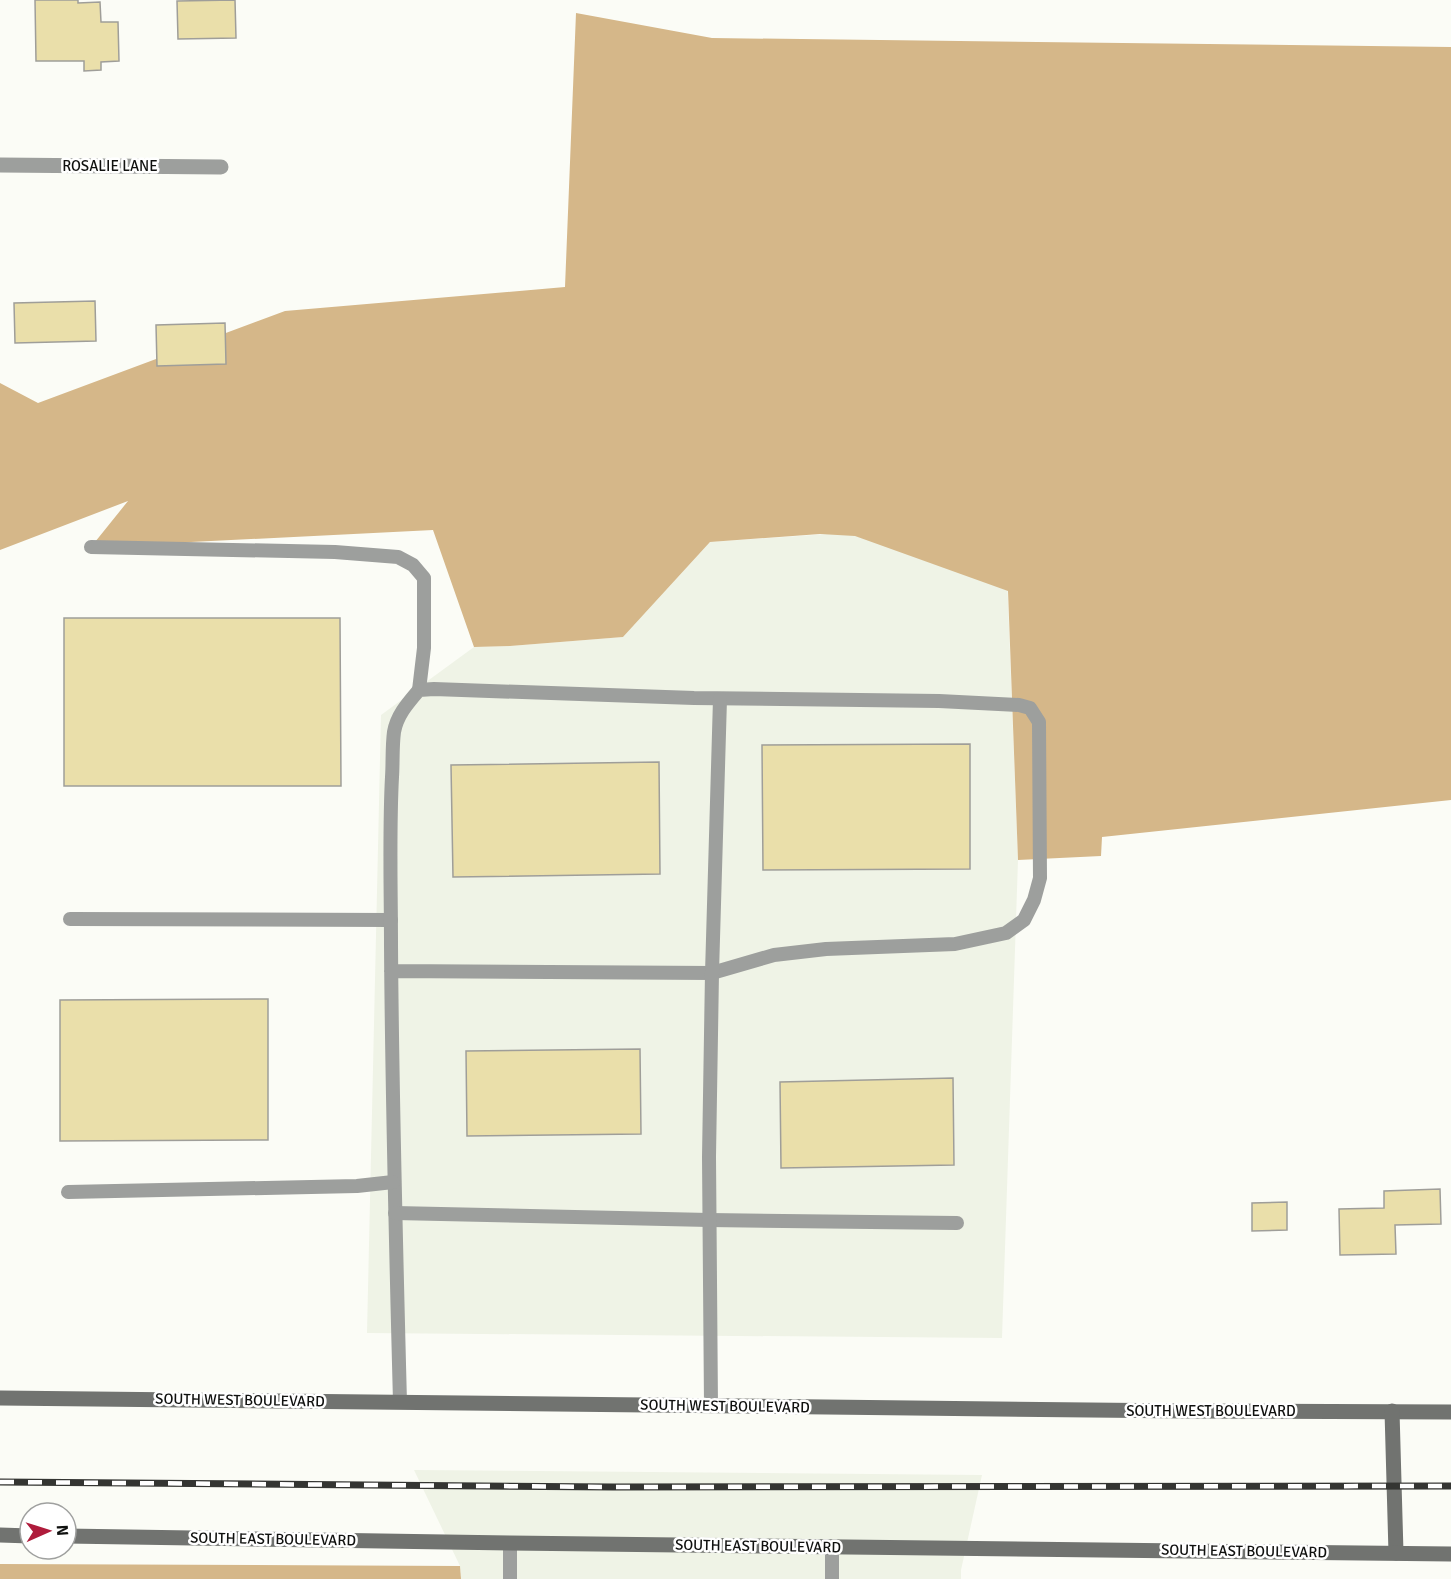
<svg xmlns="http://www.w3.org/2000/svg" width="1451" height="1579" font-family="Signika,sans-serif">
	<rect width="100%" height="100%" fill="#fbfcf6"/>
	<!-- built -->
	<g fill="#eff3e6">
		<polygon points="1005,522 1018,860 1002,1338 367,1333 381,715 474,647 510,646 623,637 710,542"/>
		<polygon points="414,1470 982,1475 961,1570 961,1579 461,1579 460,1566"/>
	</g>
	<!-- forest -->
	<g fill="#d5b789">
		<polygon points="576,13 712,38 1451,47 1451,800 1102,837 1101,856 1018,860 1008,591 855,536 820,534 710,542 623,637 510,646 474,647 433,530 91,547 128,501 0,550 0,383 38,403 285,311 565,287"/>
		<polygon points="0,1564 460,1566 461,1579 0,1579"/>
	</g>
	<!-- building -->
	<g fill="#eadfaa" stroke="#9f9e99" stroke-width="1.5">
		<polygon points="35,0 78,0 78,3 100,2 101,22 118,22 119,61 101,62 101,70 84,71 84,61 36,61"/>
		<polygon points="235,0 236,38 178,39 177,1"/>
		<polygon points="95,301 96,341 15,343 14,303"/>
		<polygon points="225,323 226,364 157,366 156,325"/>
		<polygon points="64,618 340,618 341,786 64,786"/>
		<polygon points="970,744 970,869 763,870 762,745"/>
		<polygon points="659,762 660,874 453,877 451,765"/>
		<polygon points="268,999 268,1140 60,1141 60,1000"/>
		<polygon points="640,1049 641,1134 467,1136 466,1051"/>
		<polygon points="953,1078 954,1165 781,1168 780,1082"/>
		<polygon points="1440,1189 1441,1224 1395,1225 1396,1254 1340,1255 1339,1209 1384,1208 1384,1191"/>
		<polygon points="1287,1202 1287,1230 1252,1231 1252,1203"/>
	</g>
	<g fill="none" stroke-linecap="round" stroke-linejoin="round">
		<!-- lane -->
		<g stroke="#9d9f9d" stroke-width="14">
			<polyline points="91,547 335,552 398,557 413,565 424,578 424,648 419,690"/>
			<polyline points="70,919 391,920"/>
			<path d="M391,971L712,973L774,955L826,949L955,944L1006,933L1024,920L1034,900L1040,878L1039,722L1030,708L1019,705L939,701L694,698L434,689L419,690C408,703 397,715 394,732C392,747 393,763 392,777C389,833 391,889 391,945C392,1098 396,1250 400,1402"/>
			<polyline points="68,1192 357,1186 393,1182"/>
			<polyline points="395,1213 709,1220 957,1223"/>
			<polyline points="711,1406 709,1157 712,973 720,699"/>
			<polyline points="832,1547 832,1579"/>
			<polyline points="510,1579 510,1543"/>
		</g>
		<!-- street -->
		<polyline stroke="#9d9f9d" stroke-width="15" points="0,165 221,167"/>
		<!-- secondary -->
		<g stroke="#717370" stroke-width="15">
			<polyline points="0,1398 1187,1411 1451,1412"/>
			<polyline points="1392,1411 1396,1553"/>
			<polyline points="0,1535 30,1536"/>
			<polyline points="66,1536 510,1543 1451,1554"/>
		</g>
		<!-- rail casing -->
		<g stroke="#343532" stroke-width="7">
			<polyline id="rail" points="0,1482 614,1487 1451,1486"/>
		</g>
		<!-- rail -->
		<use href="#rail" stroke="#fff" stroke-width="4.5" stroke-dasharray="14" stroke-linecap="butt"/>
	</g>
	<g text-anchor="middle" stroke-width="5" stroke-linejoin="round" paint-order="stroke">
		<!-- street labels -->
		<g font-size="15" fill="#10110f" stroke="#fff">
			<text x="110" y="171">ROSALIE LANE</text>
			<text transform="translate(240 1400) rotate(1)" y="5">SOUTH WEST BOULEVARD</text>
			<text transform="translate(725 1406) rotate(1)" y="5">SOUTH WEST BOULEVARD</text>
			<text x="1211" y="1416">SOUTH WEST BOULEVARD</text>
			<text transform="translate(273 1539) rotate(1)" y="5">SOUTH EAST BOULEVARD</text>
			<text transform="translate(758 1546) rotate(1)" y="5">SOUTH EAST BOULEVARD</text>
			<text transform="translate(1244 1551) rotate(1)" y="5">SOUTH EAST BOULEVARD</text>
		</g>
	</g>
	<!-- north arrow -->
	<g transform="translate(48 1531) rotate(87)"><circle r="28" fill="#ffffff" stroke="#9fa09f" stroke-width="1.5"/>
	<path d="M0-4.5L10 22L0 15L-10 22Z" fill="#af1b3b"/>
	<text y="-9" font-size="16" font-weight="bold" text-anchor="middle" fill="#10110f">N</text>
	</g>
</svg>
